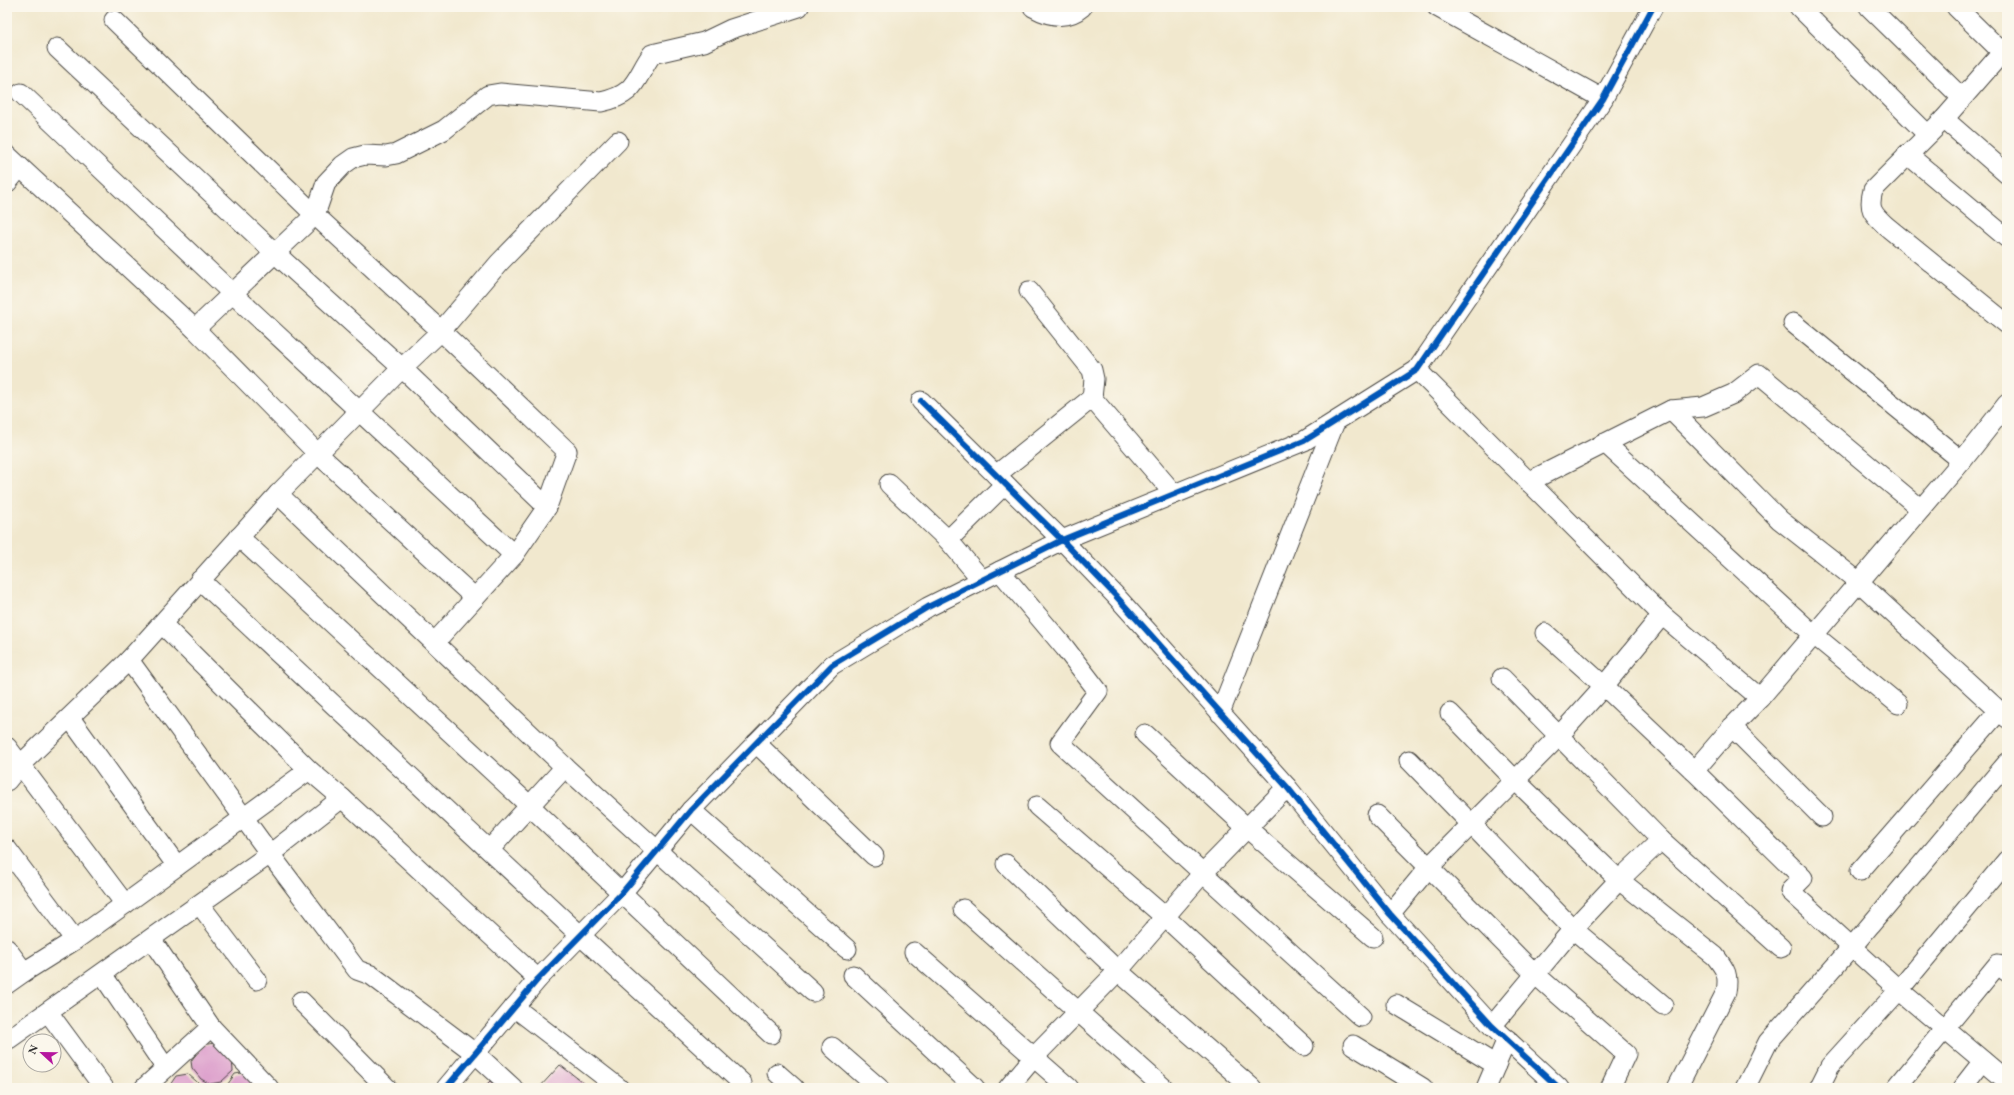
<svg xmlns="http://www.w3.org/2000/svg" width="2014" height="1095" font-family="'EB Garamond',serif">
	<rect width="100%" height="100%" fill="#fbf7ec"/>
	<filter id="ink" filterUnits="userSpaceOnUse"><feTurbulence type="fractalNoise" baseFrequency=".025" numOctaves="2"/><feDisplacementMap in="SourceGraphic" scale="8" xChannelSelector="R" yChannelSelector="G"/><feConvolveMatrix kernelMatrix="1 2 1 2 8 2 1 2 1" color-interpolation-filters="sRGB"/></filter>
	<filter id="wash" filterUnits="userSpaceOnUse"><feTurbulence type="fractalNoise" baseFrequency=".012" numOctaves="4" result="noise"/><feDisplacementMap in="SourceGraphic" scale="16" xChannelSelector="R" yChannelSelector="G"/><feGaussianBlur stdDeviation="0.9" result="paint"/><feColorMatrix in="noise" values="0 0 0 0 0 0 0 0 0 0 0 0 0 0 0 0 0 1.4 0 .05"/><feComposite in="paint" operator="in"/></filter>
	<g filter="url(#wash)">
		<rect width="100%" height="100%" fill="#f1e8ce"/>
		<g id="blocks">
			<!-- building -->
			<g fill="#dea3cd">
				<polygon points="215,1043 232,1059 233,1071 221,1082 210,1084 201,1079 192,1068 191,1061 203,1045"/>
				<polygon points="560,1065 585,1084 581,1088 539,1088"/>
				<polygon points="247,1072 265,1088 225,1088 235,1074"/>
				<polygon points="188,1074 204,1088 168,1088 176,1076"/>
				<polygon points="490,1081 498,1088 483,1088"/>
			</g>
		</g>
	</g>
	<g filter="url(#ink)">
		<use href="#blocks" fill-opacity="0" stroke="#494743" stroke-width="1"/>
		<g fill="none" stroke-linecap="round" stroke-linejoin="round">
			<!-- minor casing -->
			<g stroke="#494743" stroke-width="21">
				<g id="minor">
					<path d="M1033,7C1049,16 1067,20 1082,7"/>
					<polyline points="1437,7 1603,99"/>
					<polyline points="1799,7 1927,134"/>
					<polyline points="1869,7 1961,97"/>
					<polyline points="1956,7 2002,52"/>
					<polyline points="114,20 315,215 441,331 567,451 547,507 514,555 435,642"/>
					<path d="M2007,47L1944,119L1873,190C1868,209 1872,213 1886,226L2007,324"/>
					<polyline points="57,48 276,254 402,368 547,507"/>
					<polyline points="21,93 232,293 514,555"/>
					<polyline points="1944,119 2007,174"/>
					<polyline points="1907,154 2007,238"/>
					<polyline points="7,155 195,329 317,453 475,598"/>
					<polyline points="7,183 20,167"/>
					<polyline points="1793,323 1962,461"/>
					<path d="M195,329L315,215L326,183L343,165L353,158L365,155L386,156L396,154L444,130L488,95L500,93L601,102C637,94 634,80 652,54L704,42L731,29L799,7"/>
					<polyline points="1417,370 1662,615 1760,698"/>
					<polyline points="1092,398 1174,494"/>
					<polyline points="921,401 1062,540 1115,595 1287,787 1390,914 1492,1026 1559,1088"/>
					<polyline points="1671,410 1780,520 1859,582 2007,718"/>
					<polyline points="1605,443 1814,635 1898,704"/>
					<polyline points="996,475 1092,398 1094,379 1092,370 1029,291"/>
					<polyline points="1528,482 1671,410 1703,407 1733,394 1759,374 1921,509"/>
					<polyline points="889,484 948,540"/>
					<polyline points="278,494 565,767 813,992"/>
					<polyline points="239,537 531,807 771,1034"/>
					<polyline points="1000,571 1065,648 1098,691 1060,743 1361,1017"/>
					<polyline points="200,580 581,936 742,1083 738,1088"/>
					<polyline points="982,580 948,540 1005,484"/>
					<polyline points="163,625 309,770 342,798 538,979"/>
					<polyline points="1545,633 1604,686 1694,771 1732,727 1760,698 1962,461 2007,404"/>
					<polyline points="129,660 270,854 357,970 371,975 476,1054 513,1088"/>
					<polyline points="1502,678 1661,840 1781,948"/>
					<polyline points="1220,713 1335,422"/>
					<path d="M1450,713L1515,780L1619,880L1715,956C1726,970 1729,975 1726,992L1677,1088"/>
					<polyline points="70,718 177,866"/>
					<polyline points="1732,727 1822,817"/>
					<polyline points="1145,734 1247,828 1373,937"/>
					<polyline points="756,743 874,856"/>
					<polyline points="7,747 125,904 309,770"/>
					<polyline points="1409,760 1573,929 1663,1005"/>
					<polyline points="1694,771 1803,878 1790,891 1899,990 2007,1081"/>
					<polyline points="7,781 20,765 129,660 278,494 402,368 441,331 499,263 618,141"/>
					<polyline points="1037,806 1165,917 1304,1046"/>
					<polyline points="691,810 847,949"/>
					<polyline points="1377,815 1536,975 1626,1054 1610,1088"/>
					<polyline points="7,849 75,940 125,904"/>
					<polyline points="490,849 565,767"/>
					<polyline points="1006,864 1118,971 1252,1088"/>
					<polyline points="1860,871 1999,711"/>
					<polyline points="200,905 257,980"/>
					<polyline points="963,909 1164,1088"/>
					<polyline points="1390,914 1429,867 1558,737 1604,686 1662,615"/>
					<polyline points="151,939 211,1027"/>
					<polyline points="7,949 24,972 75,940"/>
					<polyline points="914,952 1069,1088"/>
					<polyline points="102,974 165,1067"/>
					<polyline points="853,975 975,1088"/>
					<polyline points="7,984 24,972"/>
					<polyline points="301,1001 387,1088"/>
					<polyline points="1396,1004 1496,1065"/>
					<polyline points="514,1007 619,1088"/>
					<polyline points="48,1012 104,1088"/>
					<polyline points="1492,1026 1573,929 1619,880 1661,840"/>
					<polyline points="9,1039 270,854 342,798"/>
					<polyline points="1353,1045 1423,1088"/>
					<polyline points="832,1047 879,1088"/>
					<polyline points="777,1073 794,1088"/>
					<polyline points="144,1088 211,1027 269,1088"/>
					<polyline points="446,1088 538,979 621,894 691,810 832,665 928,607 1062,540 1304,441 1417,370 1603,99 1653,7"/>
					<polyline points="1008,1088 1034,1057 1118,971 1202,874 1287,787"/>
					<polyline points="1486,1088 1507,1039"/>
					<polyline points="1745,1088 1768,1042 1851,948 2007,763"/>
					<polyline points="1819,1088 1830,1066 1899,990 2007,860"/>
					<polyline points="1896,1088 1998,964 2007,972"/>
					<polyline points="1962,1088 1983,1061"/>
				</g>
			</g>
			<!-- minor -->
			<use href="#minor" stroke="#fff" stroke-width="19"/>
			<!-- cycleway casing -->
			<g stroke="#fbf7ec" stroke-width="8">
				<g id="cycleway">
					<polyline points="921,401 1062,540 1115,595 1287,787 1390,914 1492,1026 1559,1088"/>
					<polyline points="446,1088 538,979 621,894 691,810 832,665 928,607 1062,540 1304,441 1417,370 1603,99 1653,7"/>
				</g>
			</g>
			<!-- cycleway -->
			<use href="#cycleway" stroke="#0057b8" stroke-width="6"/>
		</g>
	</g>
	<!-- margin -->
	<rect width="2014" height="1095" fill="none" stroke="#fbf7ec" stroke-width="24"/>
	<!-- north arrow -->
	<g transform="translate(42 1053) rotate(292)"><circle r="19" fill="#fbf7ec" stroke="#a8a59f"/>
	<path d="M0-3L7 15L0 10L-7 15Z" fill="#b5179e"/>
	<text y="-6" font-size="11" font-weight="bold" text-anchor="middle" fill="#2b2b2b">N</text>
	</g>
</svg>
